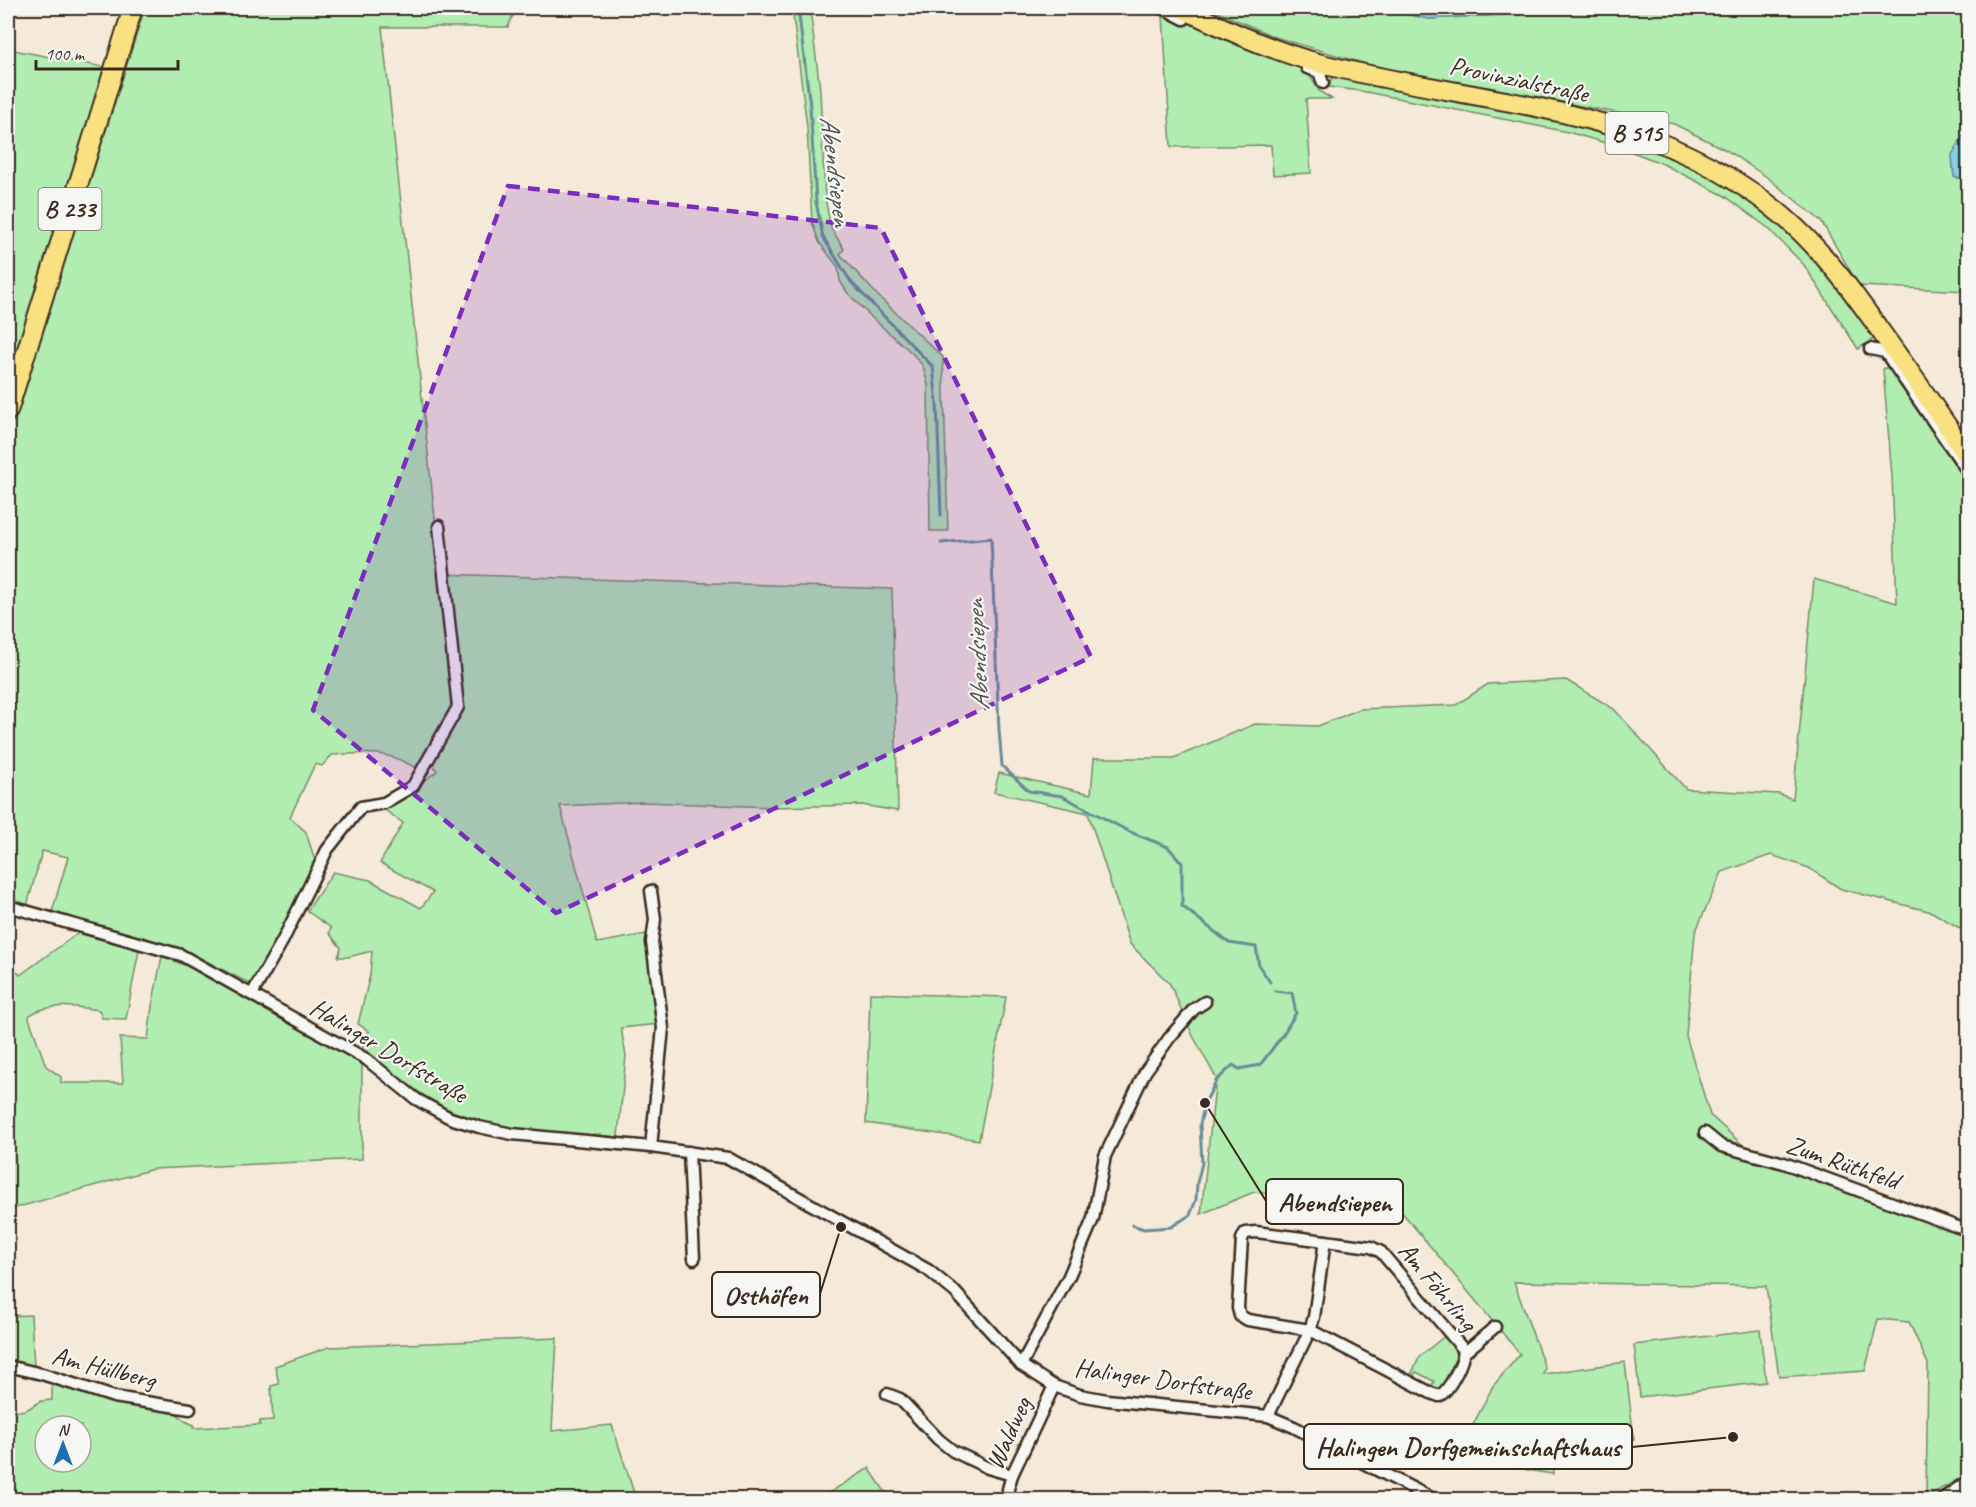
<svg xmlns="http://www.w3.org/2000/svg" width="1976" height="1507" font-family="Caveat,sans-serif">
	<rect width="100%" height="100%" fill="#f5eada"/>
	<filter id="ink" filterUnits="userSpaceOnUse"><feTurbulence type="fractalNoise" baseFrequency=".0167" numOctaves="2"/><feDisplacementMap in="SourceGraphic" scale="12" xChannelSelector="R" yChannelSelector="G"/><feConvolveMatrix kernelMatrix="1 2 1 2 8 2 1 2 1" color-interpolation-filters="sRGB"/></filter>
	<g filter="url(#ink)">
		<!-- green -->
		<g fill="#b1ecb1" stroke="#768b68" stroke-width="1.5" fill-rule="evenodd">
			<path d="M145,8H516L508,27H382L441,574L892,589L898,811L862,805L772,807L644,802L560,806L597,943L647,934L659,1024L621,1028L626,1056L618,1137C566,1132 503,1133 454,1112C420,1097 391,1071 362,1049L369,1031L358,1024L370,975L372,951L348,957H338L341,948L329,933L331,928L307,911L333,872L370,880L421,908L433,892L380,863L403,823L385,810L437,771L426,756L419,770C386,749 369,753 332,755L322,766L315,764L290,817L306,832L316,864L254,986L189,952L52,912L68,857L42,851L27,906L8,900V437Z"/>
			<polygon points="792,8 810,8 820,90 825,198 831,228 844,249 840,254 879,297 943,357 948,531 930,531 928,385 923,366 912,353 871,317 847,292 840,281 838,267 819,242 812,222 807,127"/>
			<polygon points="1146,8 1163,8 1305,68 1319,91 1332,99 1306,99 1311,173 1273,175 1271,145 1171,147 1163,16"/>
			<polygon points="1209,8 1378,8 1429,19 1625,8 1968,8 1968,129 1952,155 1954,177 1968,180 1968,291 1859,286 1821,221 1768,178 1726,150 1674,124 1366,64 1275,37"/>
			<polygon points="8,49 109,68 8,389"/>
			<polygon points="1333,75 1536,115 1602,131 1677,157 1755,204 1784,228 1826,272 1875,338 1858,349 1804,265 1768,228 1725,196 1661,163 1622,148 1568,132 1361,91 1329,87"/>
			<path d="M1893,365L1968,472V933L1932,912L1841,889L1809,868L1771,855L1722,872L1695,933L1686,1036L1710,1115L1745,1147L1791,1166L1968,1226V1471L1959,1479L1926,1497L1928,1364L1909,1322L1878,1319L1865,1371L1779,1377L1766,1286L1514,1282L1545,1368L1543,1374L1625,1362L1634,1440L1551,1448L1553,1474C1521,1470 1491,1462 1460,1450L1493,1386L1520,1354L1400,1210L1254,1192L1201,1214L1216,1078L1193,1036L1170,984L1130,944L1088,813L994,792L999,773L1091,794L1094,758H1174L1255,724L1318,726L1360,709L1456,705L1488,684L1566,680L1614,709L1686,789L1779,794L1793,799L1814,579L1897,603L1892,476L1883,369Z"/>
			<path d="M78,933L139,950L126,1019L102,1018L99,1010C78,1007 49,1002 30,1015L29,1018L46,1066L61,1077V1083H123L120,1038L148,1039L152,1006L162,956L189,967L362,1064V1159L153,1169L8,1210V961L20,975Z"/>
			<polygon points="870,993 1006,997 979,1140 866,1123"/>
			<polygon points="31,1315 34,1367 8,1360 8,1316"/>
			<polygon points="1760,1330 1766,1382 1640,1397 1634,1345"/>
			<path d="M1446,1335C1465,1358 1457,1360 1445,1385C1441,1389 1437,1390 1431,1388L1434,1381L1416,1372L1412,1378L1410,1377L1420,1356Z"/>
			<path d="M557,1338L552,1431L612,1425L636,1499L8,1500V1412L26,1410L41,1401L52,1400V1380L175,1412L185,1421L194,1425L193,1428L260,1425V1421L273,1420L271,1386L279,1384L275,1366L329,1347ZM45,1426H81V1462H45Z"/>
			<polygon points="869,1468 890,1499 819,1499"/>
		</g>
		<!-- water -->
		<g fill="#85cee6" stroke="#678c96" stroke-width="1.5">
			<polygon points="1378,8 1625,8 1429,19"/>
			<polygon points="1967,129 1968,129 1968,180 1954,177 1952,155"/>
		</g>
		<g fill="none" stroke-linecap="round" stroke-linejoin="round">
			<!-- shore -->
			<polyline stroke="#596c6e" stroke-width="1.5" points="1405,8 1430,13 1527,8"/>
			<!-- stream -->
			<g stroke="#678c96" stroke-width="3">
				<polyline points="798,8 810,106 816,202 823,237 851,282 933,367 937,403 941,515"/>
				<polyline points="941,543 991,538 999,730 1002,766 1029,791 1062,796 1130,832 1168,847 1182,863 1182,906 1229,943 1256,947 1259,966 1270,982"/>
				<polyline points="1132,1225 1144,1229 1171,1227 1190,1215 1196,1200 1197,1183 1202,1163 1200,1124 1205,1103 1216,1081 1233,1065 1239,1069 1260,1065 1282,1036 1296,1013 1292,993 1275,991"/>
			</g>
			<!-- minor casing -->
			<g stroke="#3b2a1e" stroke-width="15">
				<g id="minor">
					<polyline points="1163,8 1184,19"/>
					<polyline points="1307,68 1319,72 1323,83"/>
					<polyline points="1870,349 1885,352 1968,472"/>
					<polyline points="8,906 181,955 366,1059 416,1099 450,1118 479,1127 512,1134 651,1147 728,1158 928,1270 955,1292 1021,1365 1054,1386 1080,1395 1107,1400 1268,1416 1294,1427 1435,1500"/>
					<polyline points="252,994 283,940 327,850 361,807 384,803 413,786 458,707 439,526"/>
					<polyline points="1705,1133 1721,1146 1784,1163 1955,1226 1968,1230"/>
					<polyline points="651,1147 663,1028 652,942 655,919 651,891"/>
					<polyline points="689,1152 694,1259"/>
					<path d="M1256,1232L1371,1247L1381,1252L1463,1349C1466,1359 1449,1391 1439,1396L1431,1393L1310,1330L1248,1320L1240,1316L1238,1308L1242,1239L1245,1233Z"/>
					<polyline points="1464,1353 1495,1327"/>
					<polyline points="1021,1365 1069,1276 1093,1219 1105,1156 1145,1072 1170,1037 1194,1009 1205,1002"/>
					<polyline points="8,1366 42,1374 114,1397 190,1409"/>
					<polyline points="887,1394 900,1399 938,1439 953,1451 988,1468 1012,1475"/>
					<polyline points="1268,1416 1310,1330 1314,1317 1325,1241"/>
					<polyline points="1008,1500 1008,1489 1012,1475 1054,1386"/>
					<polyline points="1941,1500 1968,1481"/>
				</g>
			</g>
			<!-- primary casing -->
			<g stroke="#3b2a1e" stroke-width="22">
				<g id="primary">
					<path d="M1181,8C1225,29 1270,50 1318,63C1480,106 1648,101 1783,216C1823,250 1854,293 1884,336C1913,376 1941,416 1968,457"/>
					<polyline points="8,411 133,8"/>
				</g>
			</g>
			<!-- minor -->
			<use href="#minor" stroke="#f6f6f2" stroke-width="10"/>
			<!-- primary -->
			<use href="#primary" stroke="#f9e181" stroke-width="18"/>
		</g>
	</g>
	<!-- marked area -->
	<path fill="#7b2cbf" fill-opacity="0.2" stroke="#7b2cbf" stroke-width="4.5" stroke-dasharray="12 8" stroke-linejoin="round" d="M508,186L881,228L1091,657L556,913L313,710Z"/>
	<g text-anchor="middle" stroke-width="4.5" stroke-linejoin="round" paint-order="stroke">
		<!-- shield labels -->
		<g fill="#f6f6f2" stroke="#73675e" stroke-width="1.5">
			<rect x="1605.5" y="112" width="63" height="42" rx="4.5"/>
			<rect x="38.5" y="188" width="63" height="42" rx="4.5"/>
		</g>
		<g font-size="24" font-weight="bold" fill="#3b2a1e">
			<text x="1637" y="141">B 515</text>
			<text x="70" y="217">B 233</text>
		</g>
		<!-- street labels -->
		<g font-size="26" fill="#3b2a1e" stroke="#f6f6f2">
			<text transform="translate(1519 79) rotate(12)" y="9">Provinzialstraße</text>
			<text transform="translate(389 1050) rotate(31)" y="9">Halinger Dorfstraße</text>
			<text transform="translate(1843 1162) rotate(19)" y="9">Zum Rüthfeld</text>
			<text transform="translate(1438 1286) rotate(50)" y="9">Am Föhrling</text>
			<text transform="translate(104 1367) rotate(14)" y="9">Am Hüllberg</text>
			<text transform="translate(1163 1379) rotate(8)" y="9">Halinger Dorfstraße</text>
			<text transform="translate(1008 1433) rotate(-66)" y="9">Waldweg</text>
		</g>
		<!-- water labels -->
		<g font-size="27" font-style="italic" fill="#4e5350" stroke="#f6f6f2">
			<text transform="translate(836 171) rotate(83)" y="9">Abendsiepen</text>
			<text transform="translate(977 655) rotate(-93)" y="9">Abendsiepen</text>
		</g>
	</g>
	<!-- callouts -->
	<path fill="none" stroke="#3b2a1e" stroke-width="2" d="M1205 1103L1266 1201M841 1227L820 1294M1733 1437L1632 1447"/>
	<g fill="#3b2a1e" stroke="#f6f6f2" stroke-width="2">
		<circle cx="1205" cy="1103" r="6"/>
		<circle cx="841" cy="1227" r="6"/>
		<circle cx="1733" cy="1437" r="6"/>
	</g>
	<g fill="#f6f6f2" stroke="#3b2a1e" stroke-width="2">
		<rect x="1266" y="1179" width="137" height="45" rx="6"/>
		<rect x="712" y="1272" width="108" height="45" rx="6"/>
		<rect x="1304" y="1424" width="328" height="45" rx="6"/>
	</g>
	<g font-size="27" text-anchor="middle" font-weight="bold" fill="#3b2a1e">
		<text x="1335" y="1211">Abendsiepen</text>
		<text x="766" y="1304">Osthöfen</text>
		<text x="1468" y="1456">Halingen Dorfgemeinschaftshaus</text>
	</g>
	<!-- margin -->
	<rect width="1976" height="1507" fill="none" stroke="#f6f6f2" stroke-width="30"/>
	<rect x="15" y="15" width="1946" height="1477" fill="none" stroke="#3b2a1e" stroke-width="2" filter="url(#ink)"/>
	<!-- north arrow -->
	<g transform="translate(63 1444)"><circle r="28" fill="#f6f6f2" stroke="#aba49d" stroke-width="1.5"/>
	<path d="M0-4.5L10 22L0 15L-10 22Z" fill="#1f6fb2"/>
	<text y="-9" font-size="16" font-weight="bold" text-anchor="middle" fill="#3b2a1e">N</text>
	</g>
	<!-- scale -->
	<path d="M36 60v9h142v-9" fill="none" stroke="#3b2a1e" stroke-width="3"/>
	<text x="45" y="60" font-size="18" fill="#3b2a1e" stroke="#f6f6f2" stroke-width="4.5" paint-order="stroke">100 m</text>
</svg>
